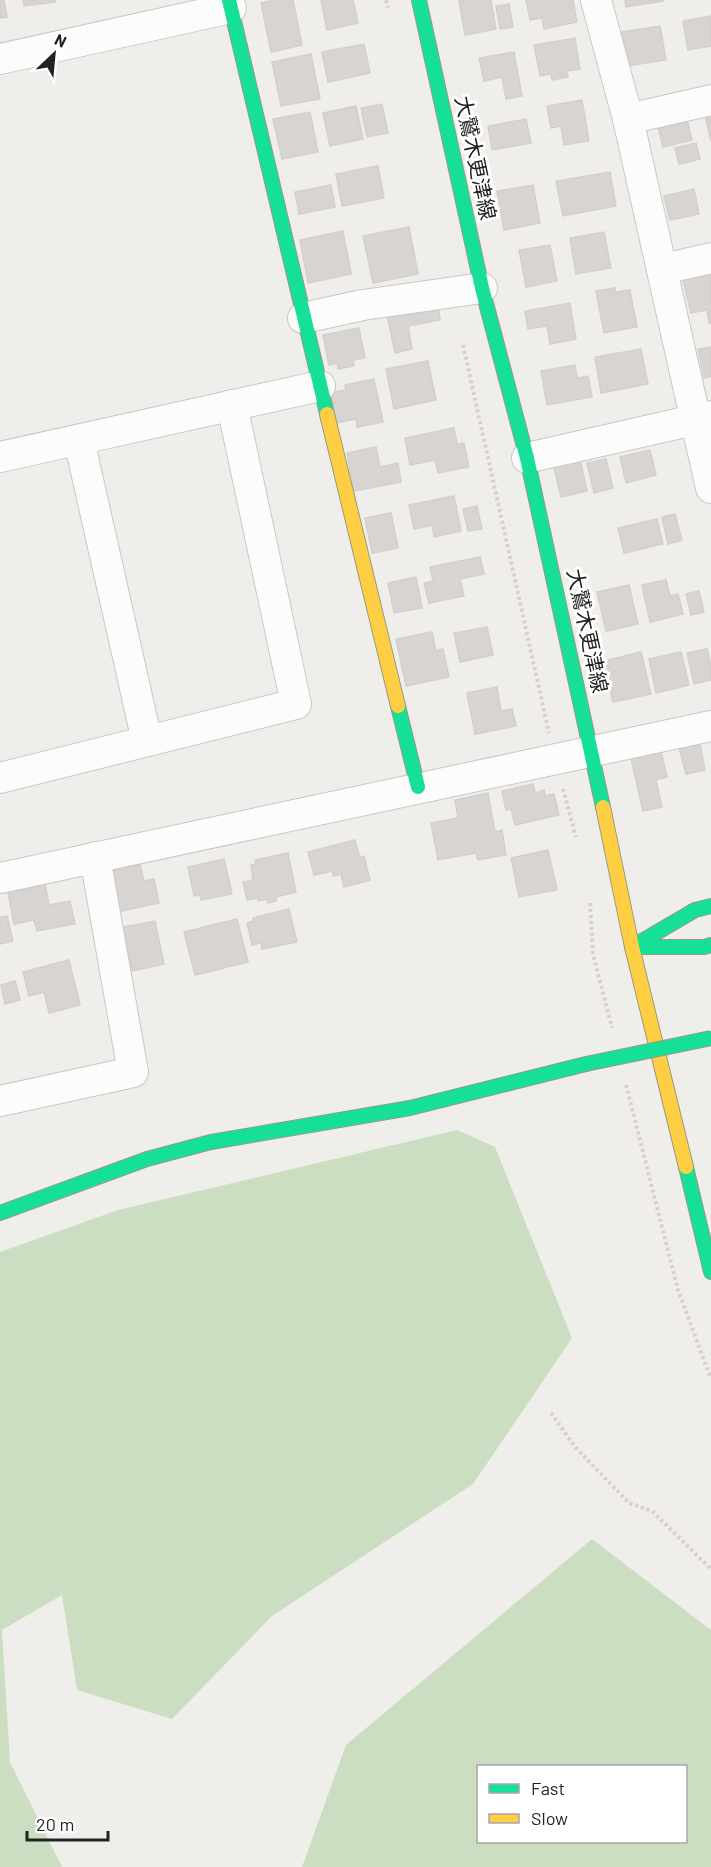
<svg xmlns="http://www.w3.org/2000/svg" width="711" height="1867" font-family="Barlow,'Noto Sans JP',sans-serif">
	<rect width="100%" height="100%" fill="#f0eeeb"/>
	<!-- forest -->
	<g fill="#cbdec1" fill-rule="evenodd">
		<polygon points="457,1130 495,1147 572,1338 473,1484 272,1616 172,1719 77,1690 62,1595 2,1630 10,1762 62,1867 0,1867 0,1252 118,1210"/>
		<path d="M592,1539L711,1630V1867H302L346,1745ZM686,1766V1842H478V1766Z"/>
	</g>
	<!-- building -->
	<g fill="#d7d4d2" stroke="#d3d0cc" stroke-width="1.5">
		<polygon points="0,0 4,0 7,17 0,18"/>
		<polygon points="23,0 55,0 55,2 24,6"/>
		<polygon points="274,0 293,0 302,45 271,52 261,3"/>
		<polygon points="321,0 353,0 358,23 327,30"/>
		<polygon points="459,0 491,0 496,29 465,35"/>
		<polygon points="526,0 573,0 577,22 544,29 542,18 530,20"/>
		<polygon points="625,0 663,0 663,1 626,7"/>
		<polygon points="509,4 513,27 500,29 496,6"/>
		<polygon points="711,16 711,46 688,50 683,21"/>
		<polygon points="660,26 666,60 627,66 621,32"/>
		<polygon points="575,38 580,69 567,71 568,77 552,80 551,74 540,76 534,45"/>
		<polygon points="364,44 370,73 328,82 322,52"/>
		<polygon points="514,52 522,96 506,99 502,77 484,81 479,58"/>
		<polygon points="311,54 320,99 281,106 272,62"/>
		<polygon points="582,100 589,141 564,145 561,126 551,128 547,106"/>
		<polygon points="382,104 388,133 367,137 361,108"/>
		<polygon points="356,106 363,139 330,146 323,113"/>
		<polygon points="711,109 711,141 704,111"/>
		<polygon points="310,112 318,152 282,159 273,119"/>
		<polygon points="686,116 692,140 663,147 657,123"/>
		<polygon points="526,119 531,143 492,150 488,126"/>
		<polygon points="696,143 700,159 679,164 675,148"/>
		<polygon points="378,166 384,198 342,206 336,174"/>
		<polygon points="610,172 616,206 563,216 556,181"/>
		<polygon points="331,185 335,207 299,214 295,192"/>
		<polygon points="533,185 540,223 504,230 497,191"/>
		<polygon points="694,189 699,214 670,220 664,196"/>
		<polygon points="409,227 418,274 373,283 363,236"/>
		<polygon points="343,231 351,274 308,283 300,240"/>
		<polygon points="604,232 611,268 576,274 570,238"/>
		<polygon points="550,245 557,281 526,287 519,250"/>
		<polygon points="711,273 711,323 709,323 707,310 691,313 683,280"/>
		<polygon points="615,288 615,292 630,290 637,327 604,333 596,291"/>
		<polygon points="570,303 576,339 550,344 547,326 528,329 525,311"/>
		<polygon points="438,305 440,320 408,326 412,349 395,353 387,315"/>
		<polygon points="359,328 365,358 353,360 354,366 338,369 337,363 329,365 323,335"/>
		<polygon points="711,347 711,376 704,378 698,349"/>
		<polygon points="641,349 648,384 601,393 595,357"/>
		<polygon points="428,361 436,400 394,409 386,369"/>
		<polygon points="575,365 577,378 588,376 592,397 547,405 541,371"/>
		<polygon points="374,379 383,422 357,427 356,419 336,423 330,393 346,390 345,385"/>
		<polygon points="454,428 457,444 464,443 469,467 438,473 435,460 410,465 405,438"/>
		<polygon points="376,447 380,467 398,463 401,482 354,491 347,453"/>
		<polygon points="650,450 656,475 626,483 620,457"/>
		<polygon points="579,455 587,491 561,497 552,460"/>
		<polygon points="606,459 613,488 594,493 587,463"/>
		<polygon points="454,496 461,531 434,537 432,525 414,529 409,505"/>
		<polygon points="477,506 482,529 468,531 463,509"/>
		<polygon points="391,513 398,548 372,553 365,518"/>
		<polygon points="675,514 682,540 668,544 662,517"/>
		<polygon points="657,519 663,544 624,553 618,528"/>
		<polygon points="480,557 484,574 460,579 464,596 429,603 424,583 433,581 430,567"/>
		<polygon points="416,577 422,608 394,613 388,583"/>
		<polygon points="666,580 670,596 678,594 683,614 650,622 642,585"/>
		<polygon points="629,585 638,624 606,631 597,592"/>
		<polygon points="699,591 704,612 691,615 686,594"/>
		<polygon points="487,627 493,655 460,662 454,633"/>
		<polygon points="432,632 436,651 443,649 449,677 406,686 396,639"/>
		<polygon points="707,649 711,667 711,680 694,684 687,653"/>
		<polygon points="641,652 651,694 613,702 604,661"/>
		<polygon points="681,652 689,685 656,693 649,659"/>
		<polygon points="497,687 501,711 512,709 516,726 475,734 467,693"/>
		<polygon points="700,744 705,770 686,774 679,748"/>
		<polygon points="660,747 667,777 656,780 662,807 643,811 630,754"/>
		<polygon points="533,784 535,793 544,790 545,796 554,794 559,815 515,825 511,809 506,810 502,791"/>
		<polygon points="488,793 495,832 502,830 506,855 478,860 476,853 438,860 431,823 458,818 455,800"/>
		<polygon points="355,840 360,858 364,856 370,880 344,887 341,874 333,876 332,871 314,875 308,852"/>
		<polygon points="548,850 557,890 519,897 511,858"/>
		<polygon points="288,853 296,892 276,897 276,901 268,903 267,899 258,901 258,898 247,900 243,882 253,880 251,865 256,864 255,860"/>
		<polygon points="224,859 232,894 201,900 200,895 194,896 188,867"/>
		<polygon points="140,865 144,881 154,879 159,903 116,912 108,872"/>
		<polygon points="45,884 49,905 70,901 75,924 37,931 34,920 14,924 8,892"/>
		<polygon points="289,909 297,942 262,949 261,943 252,945 247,923 253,921 253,918"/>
		<polygon points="7,916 13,941 0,944 0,917"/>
		<polygon points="237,919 248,962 195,975 184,932"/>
		<polygon points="155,921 164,964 132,971 123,927"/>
		<polygon points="69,960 80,1005 49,1013 44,992 29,996 23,972"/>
		<polygon points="15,981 20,1000 5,1004 1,985"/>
	</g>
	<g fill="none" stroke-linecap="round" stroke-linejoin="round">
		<!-- street casing -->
		<g stroke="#c9c8c7" stroke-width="32">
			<g id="street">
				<polyline points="596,0 628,119 711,488"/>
				<polyline points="0,59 231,8"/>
				<polyline points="628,119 711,100"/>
				<polyline points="663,269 711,258"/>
				<polyline points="303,318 363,305 482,288"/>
				<polyline points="79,440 147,741"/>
				<polyline points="0,457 320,386"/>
				<polyline points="527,458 711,416"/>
				<polyline points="0,778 296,704 232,405"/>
				<polyline points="0,878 711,726"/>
				<polyline points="0,1101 133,1072 95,857"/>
			</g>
		</g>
		<!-- fast casing -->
		<g stroke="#999a82" stroke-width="16">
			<g id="fast">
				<polyline points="229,0 327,414"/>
				<polyline points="419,0 482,288 527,458 603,807"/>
				<polyline points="398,706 418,787"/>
				<polyline points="632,947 695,910 711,906"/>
				<polyline points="634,947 704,947 711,945"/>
				<polyline points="686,1167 711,1272"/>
				<polyline points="0,1213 147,1159 211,1142 410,1108 586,1064"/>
			</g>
		</g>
		<!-- slow casing -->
		<g stroke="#999a82" stroke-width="16">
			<g id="slow">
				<polyline points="327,414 398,706"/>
				<polyline points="603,807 632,947 686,1167"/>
			</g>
		</g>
		<!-- path -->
		<g stroke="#dccecd" stroke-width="4" stroke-dasharray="3 3" stroke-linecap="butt">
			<polyline points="386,0 388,8"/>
			<polyline points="463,345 549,733"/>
			<polyline points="563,789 576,837"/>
			<polyline points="590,903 593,954 612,1028"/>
			<polyline points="626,1085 678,1290 711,1379"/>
			<polyline points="551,1413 576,1448 629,1503 652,1511 711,1569"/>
		</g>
		<!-- street -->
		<use href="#street" stroke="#fdfcfc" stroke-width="30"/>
		<!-- fast -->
		<use href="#fast" stroke="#16e098" stroke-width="14"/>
		<!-- slow -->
		<use href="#slow" stroke="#ffcf43" stroke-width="14"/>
		<!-- fast-bridge casing -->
		<g stroke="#999a82" stroke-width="16" stroke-linecap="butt">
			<polyline id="fast-bridge" points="586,1064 711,1038"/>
		</g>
		<!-- fast-bridge -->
		<use href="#fast-bridge" stroke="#16e098" stroke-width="14"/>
	</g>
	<g text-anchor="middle" stroke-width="6" stroke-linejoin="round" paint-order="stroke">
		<!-- street labels -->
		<g font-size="21" fill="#222" stroke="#fff">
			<text transform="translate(475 158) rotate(78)" y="7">大鷲木更津線</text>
			<text transform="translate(587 631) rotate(78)" y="7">大鷲木更津線</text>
		</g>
	</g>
	<!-- legend -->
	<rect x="477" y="1765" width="210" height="78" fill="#ffffff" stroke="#a7a7a7" stroke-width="1.5"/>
	<rect x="489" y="1784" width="30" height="9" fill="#16e098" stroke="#a7a7a7" stroke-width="1.5"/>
	<text x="531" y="1795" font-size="18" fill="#222222">Fast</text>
	<rect x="489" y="1814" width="30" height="9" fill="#ffcf43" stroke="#a7a7a7" stroke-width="1.5"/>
	<text x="531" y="1825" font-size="18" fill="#222222">Slow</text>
	<!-- north arrow -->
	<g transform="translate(54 54) rotate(26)" stroke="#ffffff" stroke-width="4.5" paint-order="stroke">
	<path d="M0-4.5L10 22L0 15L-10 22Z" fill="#222222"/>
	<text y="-9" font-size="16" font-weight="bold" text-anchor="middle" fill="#222222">N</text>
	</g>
	<!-- scale -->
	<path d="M27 1831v9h81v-9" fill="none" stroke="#222222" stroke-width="3"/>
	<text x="36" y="1831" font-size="18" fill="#222222" stroke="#ffffff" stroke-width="4.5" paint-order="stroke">20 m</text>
</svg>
